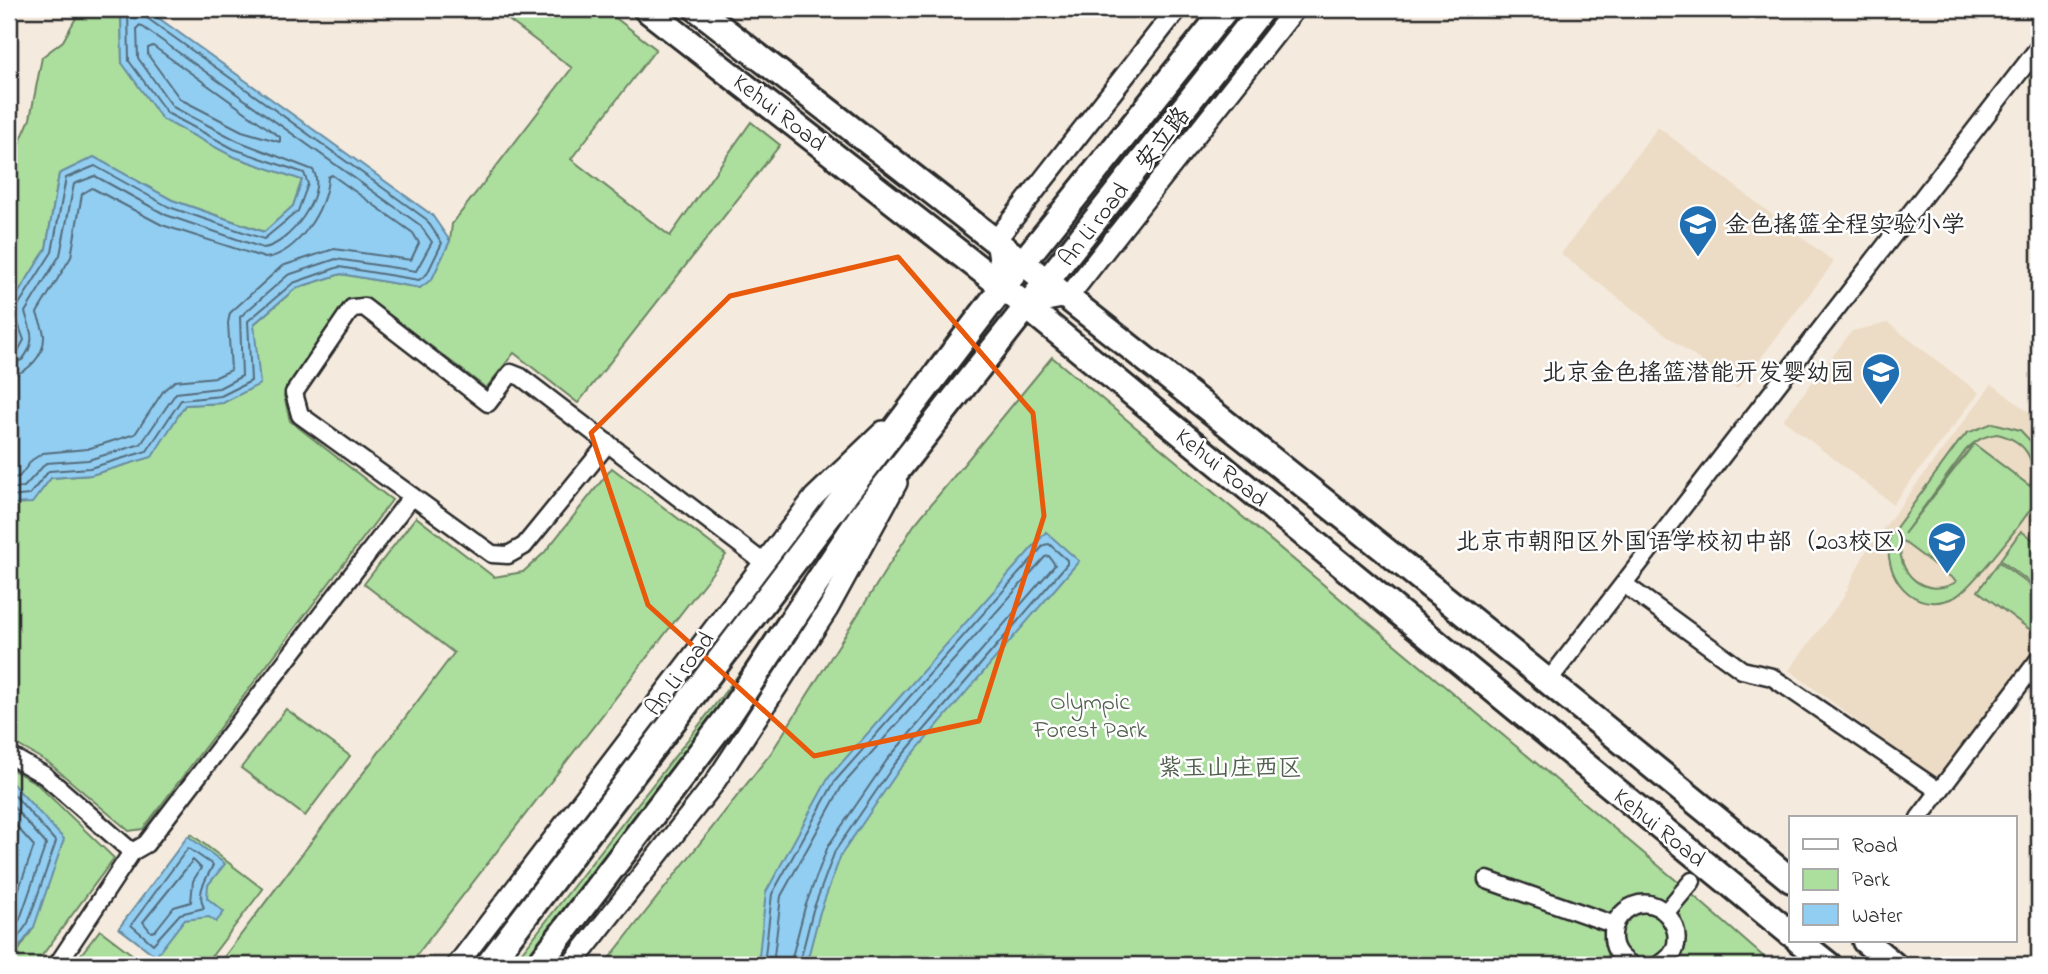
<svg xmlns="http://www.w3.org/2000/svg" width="2048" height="974" font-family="'Indie Flower','LXGW WenKai TC',sans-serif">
	<rect width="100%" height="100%" fill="#f4eadd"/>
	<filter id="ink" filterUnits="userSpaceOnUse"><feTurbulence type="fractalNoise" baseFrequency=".0143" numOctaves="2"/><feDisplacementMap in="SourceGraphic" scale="14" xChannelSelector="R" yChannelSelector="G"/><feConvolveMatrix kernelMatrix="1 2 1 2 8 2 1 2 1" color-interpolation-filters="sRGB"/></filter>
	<g filter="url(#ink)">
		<!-- built -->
		<g fill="#ecdbc5">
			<polygon points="1658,127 1834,262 1737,389 1561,254"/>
			<polygon points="1888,323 1979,393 1893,504 1783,420 1852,331"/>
			<polygon points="1992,384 2039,420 2039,642 1937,780 1789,670 1843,598 1865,553"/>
		</g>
		<!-- green -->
		<g fill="#acde9e" stroke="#6c8464" stroke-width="2" fill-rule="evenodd">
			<polygon points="81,9 121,9 122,63 232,156 302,180 293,206 265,232 172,200 94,158 59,174 46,249 9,308 9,167 30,119 42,57 63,41"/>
			<polygon points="494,9 604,9 656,49 571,159 670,236 751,122 780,145 578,403 514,353 486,388 366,297 351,299 284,396 290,421 392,500 143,829 129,831 49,763 9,740 9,504 32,502 51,478 91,475 151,457 185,405 223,403 254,324 296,288 341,274 420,288 450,241 452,224 572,68"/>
			<polygon points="1052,357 1678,882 1773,965 604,965 771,753 914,525"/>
			<path d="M1993,423L2020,430L2039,450C2039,463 2042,480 2039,493C2036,508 1968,591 1955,597C1913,617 1881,575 1890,536L1958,443L1967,433ZM1997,434C2024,440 2038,459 2030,486L1974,444L1904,534L1966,450C1976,440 1984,436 1997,434ZM1901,540L1956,581V582C1925,600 1895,573 1901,540Z"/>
			<polygon points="612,468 726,555 409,965 218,965 454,653 364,584 416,517 494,577 523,572 544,553"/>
			<polygon points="2021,531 2039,544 2039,589 2000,560"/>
			<polygon points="1999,562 2039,592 2039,621 2032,631 1978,591"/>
			<polygon points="746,665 753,668 537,965 512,965"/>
			<polygon points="286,709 350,756 305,816 241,768"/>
			<polygon points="9,768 36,783 114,858 35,965 9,965 34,927"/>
			<polygon points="191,834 263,889 205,965 169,965 119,928"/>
			<polygon points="100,930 146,965 90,965 79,957"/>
		</g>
		<!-- water -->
		<g fill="#92cef2" stroke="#698da2" stroke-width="2">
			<polygon points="121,9 146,9 432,215 450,241 432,279 420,288 341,274 296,288 254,324 260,384 223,403 185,405 152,457 91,475 51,478 32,503 9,504 9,353 18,338 9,308 46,249 59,174 94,157 172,200 264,232 293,206 302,180 232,156 162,119 122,63"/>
			<polygon points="1046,532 1079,561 899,770 841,855 820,912 806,965 758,965 766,892 829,777"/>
			<polygon points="9,780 64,839 34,927 9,961"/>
			<polygon points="188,836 225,864 208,885 207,898 224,912 216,922 209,917 184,920 156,956 119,928"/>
		</g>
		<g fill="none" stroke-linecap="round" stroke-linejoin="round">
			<!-- shore -->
			<g stroke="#546c7b" stroke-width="2">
				<polygon points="153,46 280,137 280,142 242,131 180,99 148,55 148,48"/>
				<polyline points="9,355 17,353 24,340 14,312 52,252 66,178 95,166 169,207 264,239 298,211 308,184 304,173 234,149 167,113 129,61 128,9"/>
				<path d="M9,364L22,360C37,342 31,331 25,312L60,255L74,184L95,176L166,215L263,248C288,246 328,194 313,170L238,141L173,107L138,58L137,28L140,25L420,225L432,242L416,271L336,259L288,275L240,317L242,376L219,388L176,393L141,444L88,460L46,463L24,487L9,489"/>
				<path d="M9,375C28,374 45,355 44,335C43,327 39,320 37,313L71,257L82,194L92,188L162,225L265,258C297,255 327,208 328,177L332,175L413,233L419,243L411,260L334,249L282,266L230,313L228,323L231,370L216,377L175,381L164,390L135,434L87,449L43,453L32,460L19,477L9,478"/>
				<polyline points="9,497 29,495 49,471 90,468 147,451 181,400 221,396 251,381 248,321 293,283 339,267 419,280 427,274 442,243 426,219 147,18 143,9"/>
				<polyline points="9,789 56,842 28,923 9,950"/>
				<polyline points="9,802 46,844 20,919 9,935"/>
				<polyline points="9,818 34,846 9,917"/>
				<path d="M188,848L213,865C206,881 196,890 204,908L180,914L153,944L131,925Z"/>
				<polygon points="193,860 201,868 193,881 191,902 174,907 155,931 151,932 143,922"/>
				<polyline points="764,965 772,894 835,781 1044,545 1049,544 1067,560 1067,564 894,765 835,851 813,910 799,965"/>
				<polyline points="773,965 781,896 842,786 1045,557 1049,556 1055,565 887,760 828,846 805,907 790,965"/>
			</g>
			<!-- minor casing -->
			<g stroke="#2b2b2b" stroke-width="21">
				<g id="minor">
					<polyline points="412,496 492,554 508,555 524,546 608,443"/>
					<polyline points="1624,584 1742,670 1772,677 1939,791"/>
					<polyline points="1549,680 2039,47"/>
					<polyline points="9,755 44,775 132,852 57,965"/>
					<polyline points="1919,818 2039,659"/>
					<polyline points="132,852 146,844 412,496 300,415 294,393 352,308 364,307 488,403 511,373 521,377 764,563"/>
					<polyline points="1487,880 1615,925"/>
					<polyline points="1666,912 1692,881"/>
					<path d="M1632,965C1620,958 1612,949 1613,934C1613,925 1618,917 1625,911C1661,882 1701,946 1658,965"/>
				</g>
			</g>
			<!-- tertiary casing -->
			<g stroke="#2b2b2b" stroke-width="24">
				<g id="tertiary">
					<polyline points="1003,287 996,240 1177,9"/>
					<polyline points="1025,305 1068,297 1295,9"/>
					<polyline points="457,965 814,497 883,431"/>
					<polyline points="571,965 713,785 828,609 897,483"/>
				</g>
			</g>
			<!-- primary casing -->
			<g stroke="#2b2b2b" stroke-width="30">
				<g id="primary">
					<polyline points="646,9 1003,287 1791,934"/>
					<path d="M697,9C1066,294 1431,583 1791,880"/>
					<polyline points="1799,941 1829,965"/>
					<polyline points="1865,941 1894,965"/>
					<polyline points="488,965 1003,287 1226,9"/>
					<polyline points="538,965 729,715 862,515 1262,9"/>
				</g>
			</g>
			<!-- minor -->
			<use href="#minor" stroke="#fff" stroke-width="16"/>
			<!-- tertiary -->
			<use href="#tertiary" stroke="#fff" stroke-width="19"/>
			<!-- primary -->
			<use href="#primary" stroke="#fff" stroke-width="24"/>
		</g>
	</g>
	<!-- marked area -->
	<path fill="none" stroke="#e8590c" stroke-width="5" stroke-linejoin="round" d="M898,257L1033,413L1044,516L979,721L814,756L648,605L591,433L730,296Z"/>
	<!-- icons -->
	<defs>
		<g id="school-pin" transform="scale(2.0125)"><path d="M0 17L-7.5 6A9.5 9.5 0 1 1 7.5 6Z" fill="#1f6fb2" stroke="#fff"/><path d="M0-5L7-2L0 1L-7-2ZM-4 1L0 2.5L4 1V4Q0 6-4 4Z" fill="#fff"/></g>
	</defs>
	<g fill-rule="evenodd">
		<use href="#school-pin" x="1698" y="224"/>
		<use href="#school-pin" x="1881" y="372"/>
		<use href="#school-pin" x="1947" y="541"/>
	</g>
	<g text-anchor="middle" stroke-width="5" stroke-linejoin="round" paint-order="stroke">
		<!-- street labels -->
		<g font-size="24" fill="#2b2b2b" stroke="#fff">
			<text transform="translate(780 112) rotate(38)" y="8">Kehui Road</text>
			<text transform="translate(1162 138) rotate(-52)" y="8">安立路</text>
			<text transform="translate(1093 224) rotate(-52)" y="8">An Li road</text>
			<text transform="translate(1222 467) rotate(39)" y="8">Kehui Road</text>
			<text transform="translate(679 673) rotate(-53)" y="8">An Li road</text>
			<text transform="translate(1660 827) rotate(39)" y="8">Kehui Road</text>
		</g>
		<!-- poi labels -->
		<g font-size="24" fill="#2b2b2b" stroke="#fff" text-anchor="end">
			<text x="1725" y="232" text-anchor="start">金色摇篮全程实验小学</text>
			<text x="1854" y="380">北京金色摇篮潜能开发婴幼园</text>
			<text x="1920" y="549">北京市朝阳区外国语学校初中部（203校区）</text>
		</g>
		<!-- park labels -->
		<g font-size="24" fill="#52614e" stroke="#fff">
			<text x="1090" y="709">Olympic<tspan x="1090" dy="28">Forest Park</tspan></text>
			<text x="1230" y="775">紫玉山庄西区</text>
		</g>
	</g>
	<!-- margin -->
	<rect width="2048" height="974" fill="none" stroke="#fff" stroke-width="35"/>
	<rect x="18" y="18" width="2013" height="939" fill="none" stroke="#2b2b2b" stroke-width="2.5" filter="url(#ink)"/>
	<!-- legend -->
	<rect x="1789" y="816" width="228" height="126" fill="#ffffff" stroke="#aaaaaa" stroke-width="2"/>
	<rect x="1803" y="839" width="35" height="10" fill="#ffffff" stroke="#aaaaaa" stroke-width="2"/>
	<text x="1852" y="852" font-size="21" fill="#2b2b2b">Road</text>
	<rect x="1803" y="869" width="35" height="21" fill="#acde9e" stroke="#aaaaaa" stroke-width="2"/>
	<text x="1852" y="886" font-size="21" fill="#2b2b2b">Park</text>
	<rect x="1803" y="904" width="35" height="21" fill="#92cef2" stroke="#aaaaaa" stroke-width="2"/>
	<text x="1852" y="922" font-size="21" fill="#2b2b2b">Water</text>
</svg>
